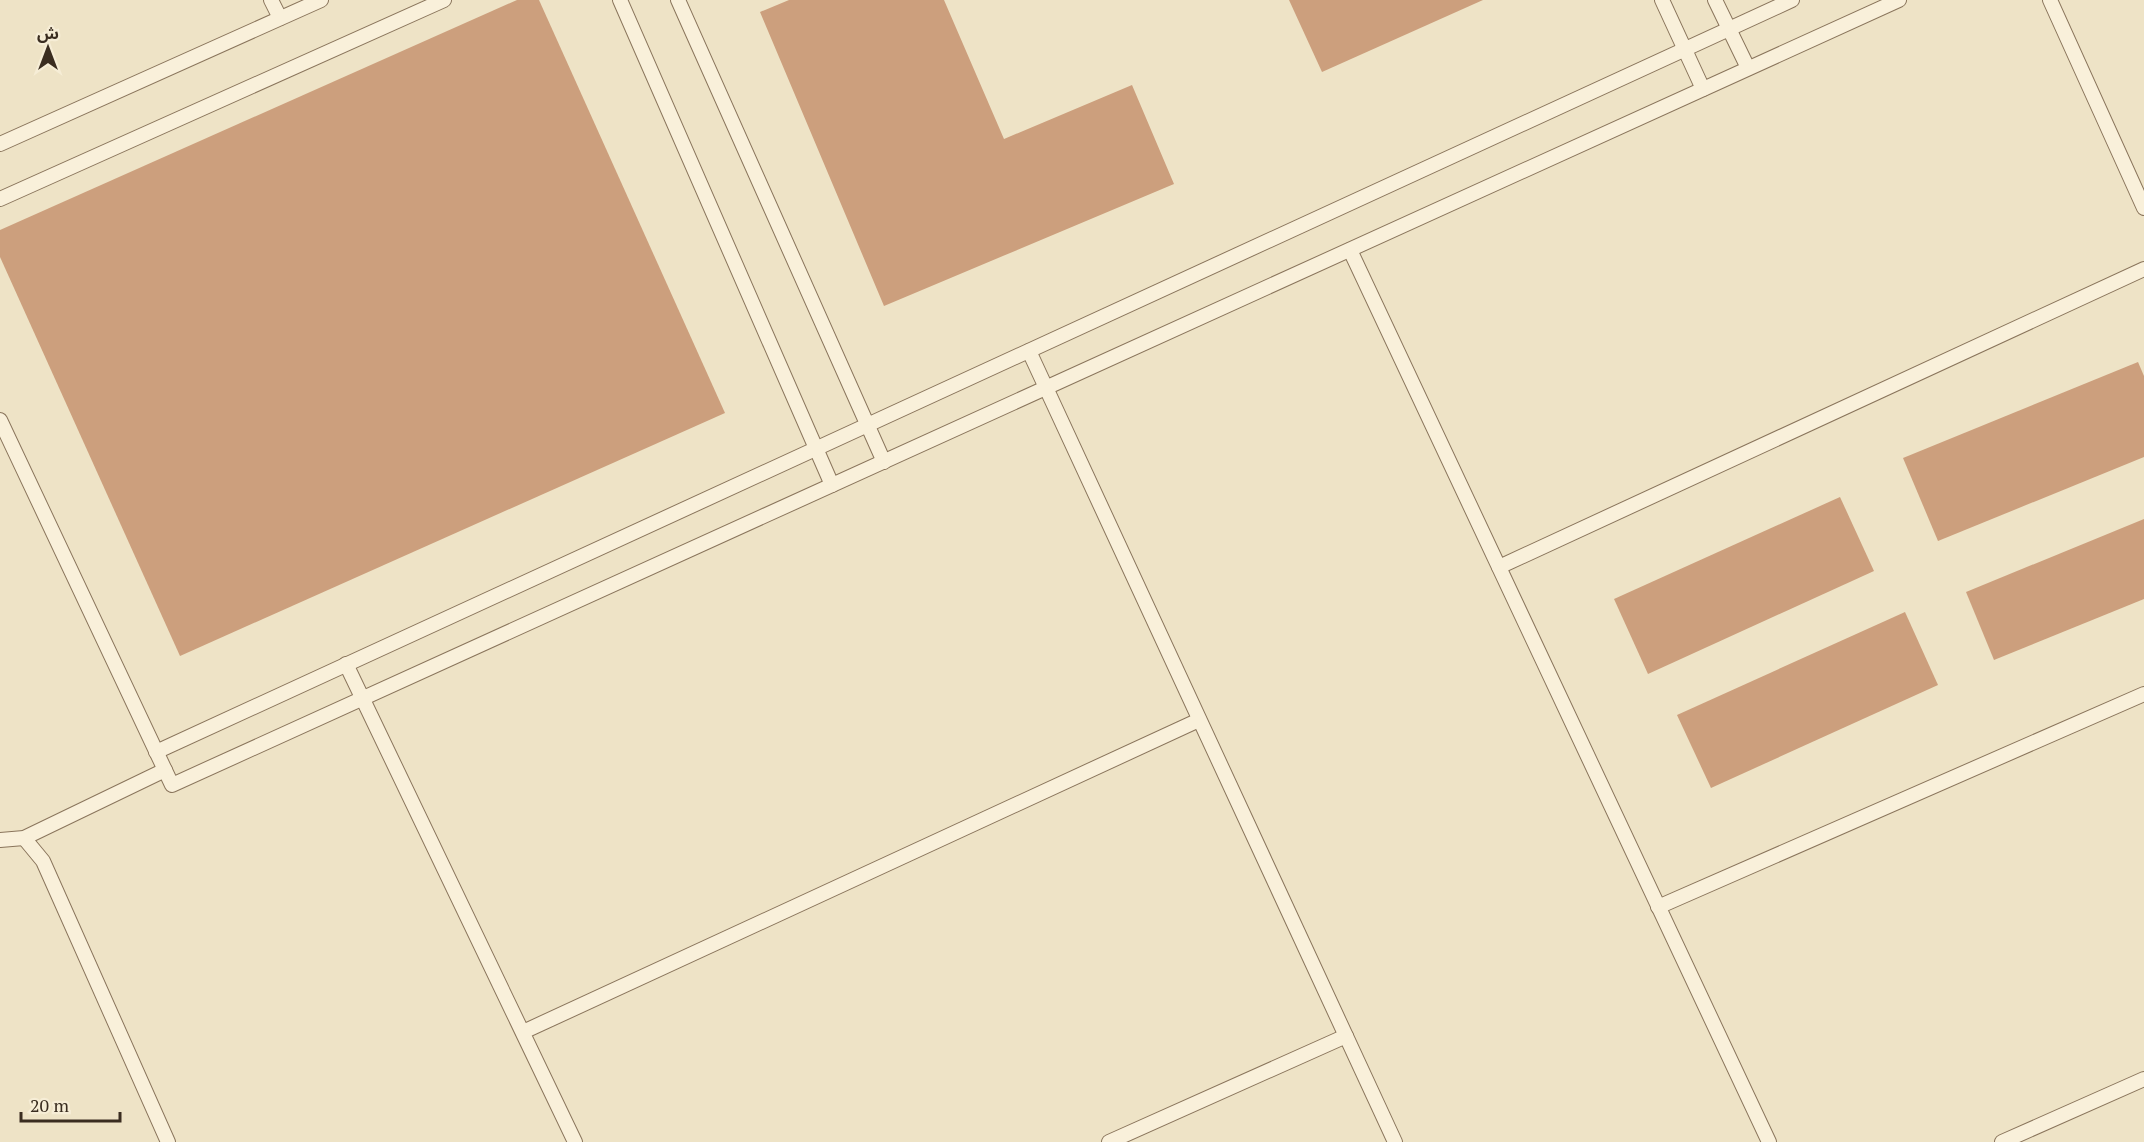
<svg xmlns="http://www.w3.org/2000/svg" width="2144" height="1142" font-family="'PT Serif','Noto Sans Arabic',serif">
	<rect width="100%" height="100%" fill="#eee3c6"/>
	<!-- building -->
	<g fill="#cc9f7d">
		<polygon points="517,0 539,0 725,413 180,656 0,257 0,230"/>
		<polygon points="789,0 944,0 1004,139 1132,85 1174,184 884,306 760,12"/>
		<polygon points="1289,0 1483,0 1322,72"/>
		<polygon points="2138,362 2144,376 2144,457 1938,541 1903,458"/>
		<polygon points="1840,497 1874,571 1648,674 1614,599"/>
		<polygon points="2144,519 2144,599 1994,660 1966,592"/>
		<polygon points="1905,612 1938,685 1711,788 1677,715"/>
	</g>
	<g fill="none" stroke-linecap="round" stroke-linejoin="round">
		<!-- service casing -->
		<g stroke="#8a755c" stroke-width="16">
			<g id="service">
				<polyline points="271,0 280,18"/>
				<polyline points="620,0 832,485"/>
				<polyline points="678,0 884,462"/>
				<polyline points="1662,0 1703,89"/>
				<polyline points="1715,0 1748,68"/>
				<polyline points="2050,0 2144,208"/>
				<polyline points="0,144 321,0"/>
				<polyline points="0,199 444,0"/>
				<polyline points="1350,250 1769,1142"/>
				<polyline points="1029,351 1395,1142"/>
				<polyline points="0,420 172,785 1899,0"/>
				<polyline points="1499,567 2144,269"/>
				<polyline points="346,664 575,1142"/>
				<polyline points="156,752 1792,0"/>
				<polyline points="24,838 43,861 168,1142"/>
				<polyline points="0,840 24,838 165,770"/>
				<polyline points="1658,907 2144,694"/>
				<polyline points="523,1032 1199,720"/>
				<polyline points="1109,1142 1346,1036"/>
				<polyline points="2002,1142 2144,1079"/>
			</g>
		</g>
		<!-- service -->
		<use href="#service" stroke="#f9f0da" stroke-width="14"/>
	</g>
	<!-- north arrow -->
	<g transform="translate(48 48)" stroke="#f6edd6" stroke-width="4.5" paint-order="stroke">
	<path d="M0-4.5L10 22L0 15L-10 22Z" fill="#3a2d20"/>
	<text y="-9" font-size="16" font-weight="bold" text-anchor="middle" fill="#3a2d20">ش</text>
	</g>
	<!-- scale -->
	<path d="M21 1112v9h99v-9" fill="none" stroke="#3a2d20" stroke-width="3"/>
	<text x="30" y="1112" font-size="18" fill="#3a2d20" stroke="#f6edd6" stroke-width="4.5" paint-order="stroke">20 m</text>
</svg>
